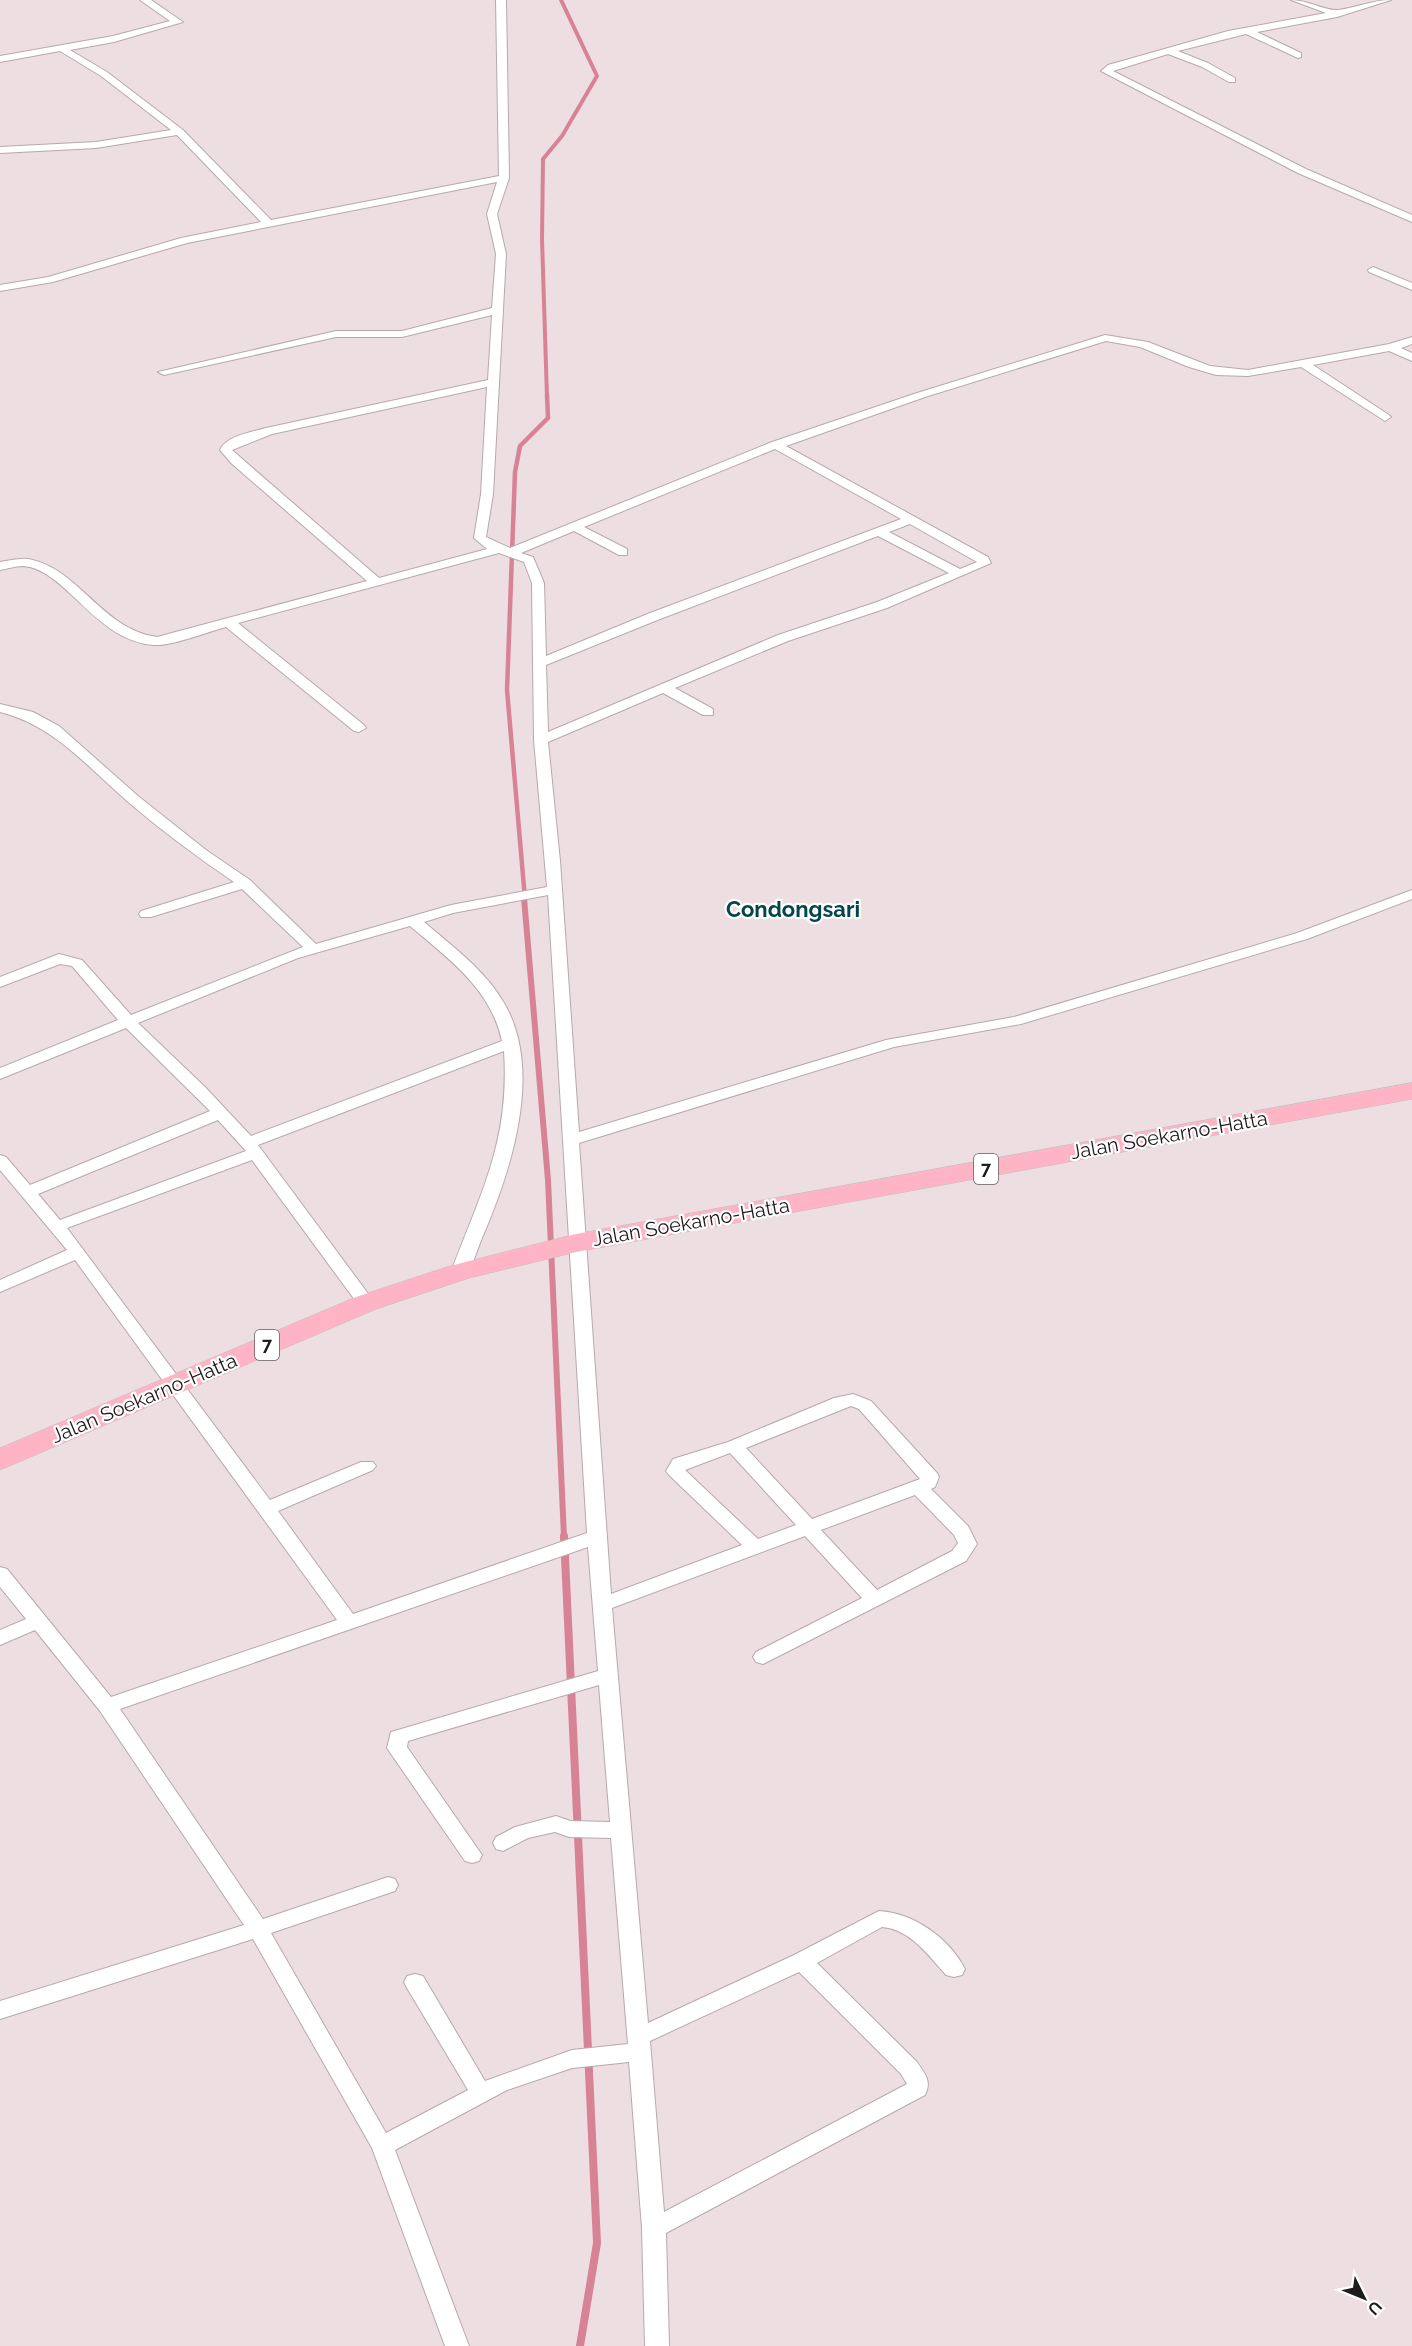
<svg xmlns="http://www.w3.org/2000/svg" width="1412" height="2346" font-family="Raleway,sans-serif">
	<rect width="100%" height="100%" fill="#eddfe1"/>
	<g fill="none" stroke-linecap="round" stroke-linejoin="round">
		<!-- stream-far3 -->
		<polyline stroke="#d88296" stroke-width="4" points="547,397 542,239 543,159 562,136 597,76 561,0"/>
		<!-- stream-far2 -->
		<polyline stroke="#d88296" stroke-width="4.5" points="525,899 507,690 515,472 520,446 548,418 547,395"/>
		<!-- stream-far1 -->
		<polyline stroke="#d88296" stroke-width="6" points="524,898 548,1180 564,1537"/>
		<!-- stream -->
		<polyline stroke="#d88296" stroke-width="8" points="564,1536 597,2243 580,2346"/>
		<!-- minor casing -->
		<g stroke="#b6a9ac" stroke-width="2">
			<g id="minor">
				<path d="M140,0H151L183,22L114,42L70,50L107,72L183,130L271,220L499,176L496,0H506L509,178L497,214L506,254L493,494L486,537L510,548L772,442L917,393L1105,335L1148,342L1210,366L1248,370L1389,344L1412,337V344L1401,348L1412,353V361L1389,351L1313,365L1389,415L1391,417L1385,421L1301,367L1248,376L1216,375L1189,367L1140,347L1106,341L925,397L786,446L988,557L991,563L887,608L788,641L675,688L713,709V715H703L663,693L548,742L560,861L579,1132L886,1040L1014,1017L1297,933L1412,890V899L1307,939L1021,1024L894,1047L579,1143L611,1594L742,1545L669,1475L666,1471L673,1459L728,1442L834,1398L853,1394L871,1401L937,1473L939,1477L935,1487L931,1489L968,1526L977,1544L966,1561L763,1664L756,1662L753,1657L756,1652L862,1598L805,1536L612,1608L648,2023L794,1955L879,1911C914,1913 949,1938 965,1969L962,1975L954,1977L946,1975C929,1956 910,1929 882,1927L817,1963L917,2062C925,2074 932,2081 925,2095L666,2233L669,2346H645L642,2228L629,2062L572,2068L507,2090L395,2150L469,2346H445L372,2148L253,1939L0,2019V2001L244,1925L100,1711L35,1630L0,1645V1630L26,1619L0,1587V1567L7,1569L111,1697L337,1620L75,1260L0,1292V1280L67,1250L0,1170V1155L6,1157L30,1185L210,1111L126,1028L0,1079V1068L118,1020L72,966L60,964L0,987V977L59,954L82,960L131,1015L303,947L242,889L151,917H141L139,914L141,911L234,882C197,857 161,830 127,801C87,766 53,725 0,712V704L33,712L59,726L138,796L206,850L250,880L316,944L451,905L547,887L534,740L532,583L524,562L499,553L238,623L364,725L366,728L359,732L354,731L226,627C207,632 173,646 154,645C95,641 66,569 23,566C15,566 7,569 0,570V562C9,561 18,558 28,559C79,568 101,629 157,637L367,581L231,463L220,450C226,436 252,432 266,428L488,380L492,315L402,337H336L164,375L158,372L336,331H402L492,308L496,254L487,214L497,182L187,243L53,282L0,291V285L48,277L181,238L261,222L177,135L96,148L0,153V147L96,142L171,130L101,76L60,51L0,62V56L113,36L170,21ZM487,387L481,494L474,538L487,549L379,578L232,450L272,434ZM775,449L901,519L650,613L546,656L544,583L533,557L521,553L574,531L619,555H627V549L584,527ZM910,524L977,562L960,569L889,532ZM878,536L949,573L877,602L778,635L548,732L546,665L660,619ZM548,895L587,1533L353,1614L278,1511L373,1470L376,1466L373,1462H361L270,1500L67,1228L252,1160L360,1307H372L375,1303L372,1299L258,1145L504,1051C510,1141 481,1192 451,1272L454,1276H466C473,1265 477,1250 482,1238C511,1171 544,1071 504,1003C485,970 452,946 424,922L453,913ZM410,926C449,959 491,989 502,1041L251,1136L205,1087L138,1023L298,958ZM218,1120L246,1151L60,1220L38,1194ZM851,1406L859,1409L920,1479L812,1519L746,1448ZM730,1453L796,1525L758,1539L685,1470ZM915,1495L954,1535L958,1543L952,1551L877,1590L821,1530ZM588,1547L598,1671L391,1732L387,1748L465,1861L472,1863L479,1861L482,1855L407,1747L408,1741L599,1685L610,1822L570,1821L556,1816L515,1827L496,1837L493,1843L496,1849L503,1851L528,1838L555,1832L569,1837L611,1838L628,2044L572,2050L485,2081L423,1976L415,1974L407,1976L404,1982L407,1988L468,2090L386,2133L271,1933L395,1891L398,1885L395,1879L388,1877L263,1919L120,1709ZM799,1972L901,2074L907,2084L664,2212L650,2041Z"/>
				<path d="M1291,0C1307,0 1326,11 1338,10C1356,8 1372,0 1391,0L1337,17L1257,32L1301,53V57L1298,58L1246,34L1178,51L1208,63L1235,78V82H1229L1202,67L1168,54L1113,71L1306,169L1412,215V222L1298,173L1101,71L1108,65L1228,31L1326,13Z"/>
				<polygon points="1373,267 1412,283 1412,290 1369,272 1368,270"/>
			</g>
		</g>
		<!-- trunk casing -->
		<g stroke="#c1bfbf" stroke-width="1">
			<polygon id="trunk" points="1412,1083 1412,1099 576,1252 469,1278 376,1309 0,1470 0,1448 356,1297 450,1266 576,1234"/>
		</g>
		<!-- minor -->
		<use href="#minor" fill="#fff" fill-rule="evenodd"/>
		<!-- trunk -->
		<use href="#trunk" fill="#feb4c4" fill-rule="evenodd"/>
	</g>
	<g text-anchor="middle" stroke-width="4.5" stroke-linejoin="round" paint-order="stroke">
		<!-- shield labels -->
		<g fill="#fff" stroke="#635f60" stroke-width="1.5">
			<rect x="974" y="1154" width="24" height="30" rx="4.5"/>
			<rect x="255" y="1330" width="24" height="30" rx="4.5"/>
		</g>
		<g font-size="18" font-weight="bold" fill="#201b1c">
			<text x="986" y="1175">7</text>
			<text x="267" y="1351">7</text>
		</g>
		<!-- street labels -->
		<g font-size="20" fill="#201b1c" stroke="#fff">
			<text transform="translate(1169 1135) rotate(-10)" y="7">Jalan Soekarno-Hatta</text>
			<text transform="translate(691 1222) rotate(-10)" y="7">Jalan Soekarno-Hatta</text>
			<text transform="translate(144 1398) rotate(-23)" y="7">Jalan Soekarno-Hatta</text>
		</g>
		<!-- quarter labels -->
		<g font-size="22" font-weight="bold" fill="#02464a" stroke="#fff">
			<text x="793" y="917">Condongsari</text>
		</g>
	</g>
	<!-- north arrow -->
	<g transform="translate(1364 2298) rotate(133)" stroke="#ffffff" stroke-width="4.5" paint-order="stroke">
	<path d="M0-4.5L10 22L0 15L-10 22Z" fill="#201b1c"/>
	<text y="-9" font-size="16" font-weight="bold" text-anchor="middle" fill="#201b1c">U</text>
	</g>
</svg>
